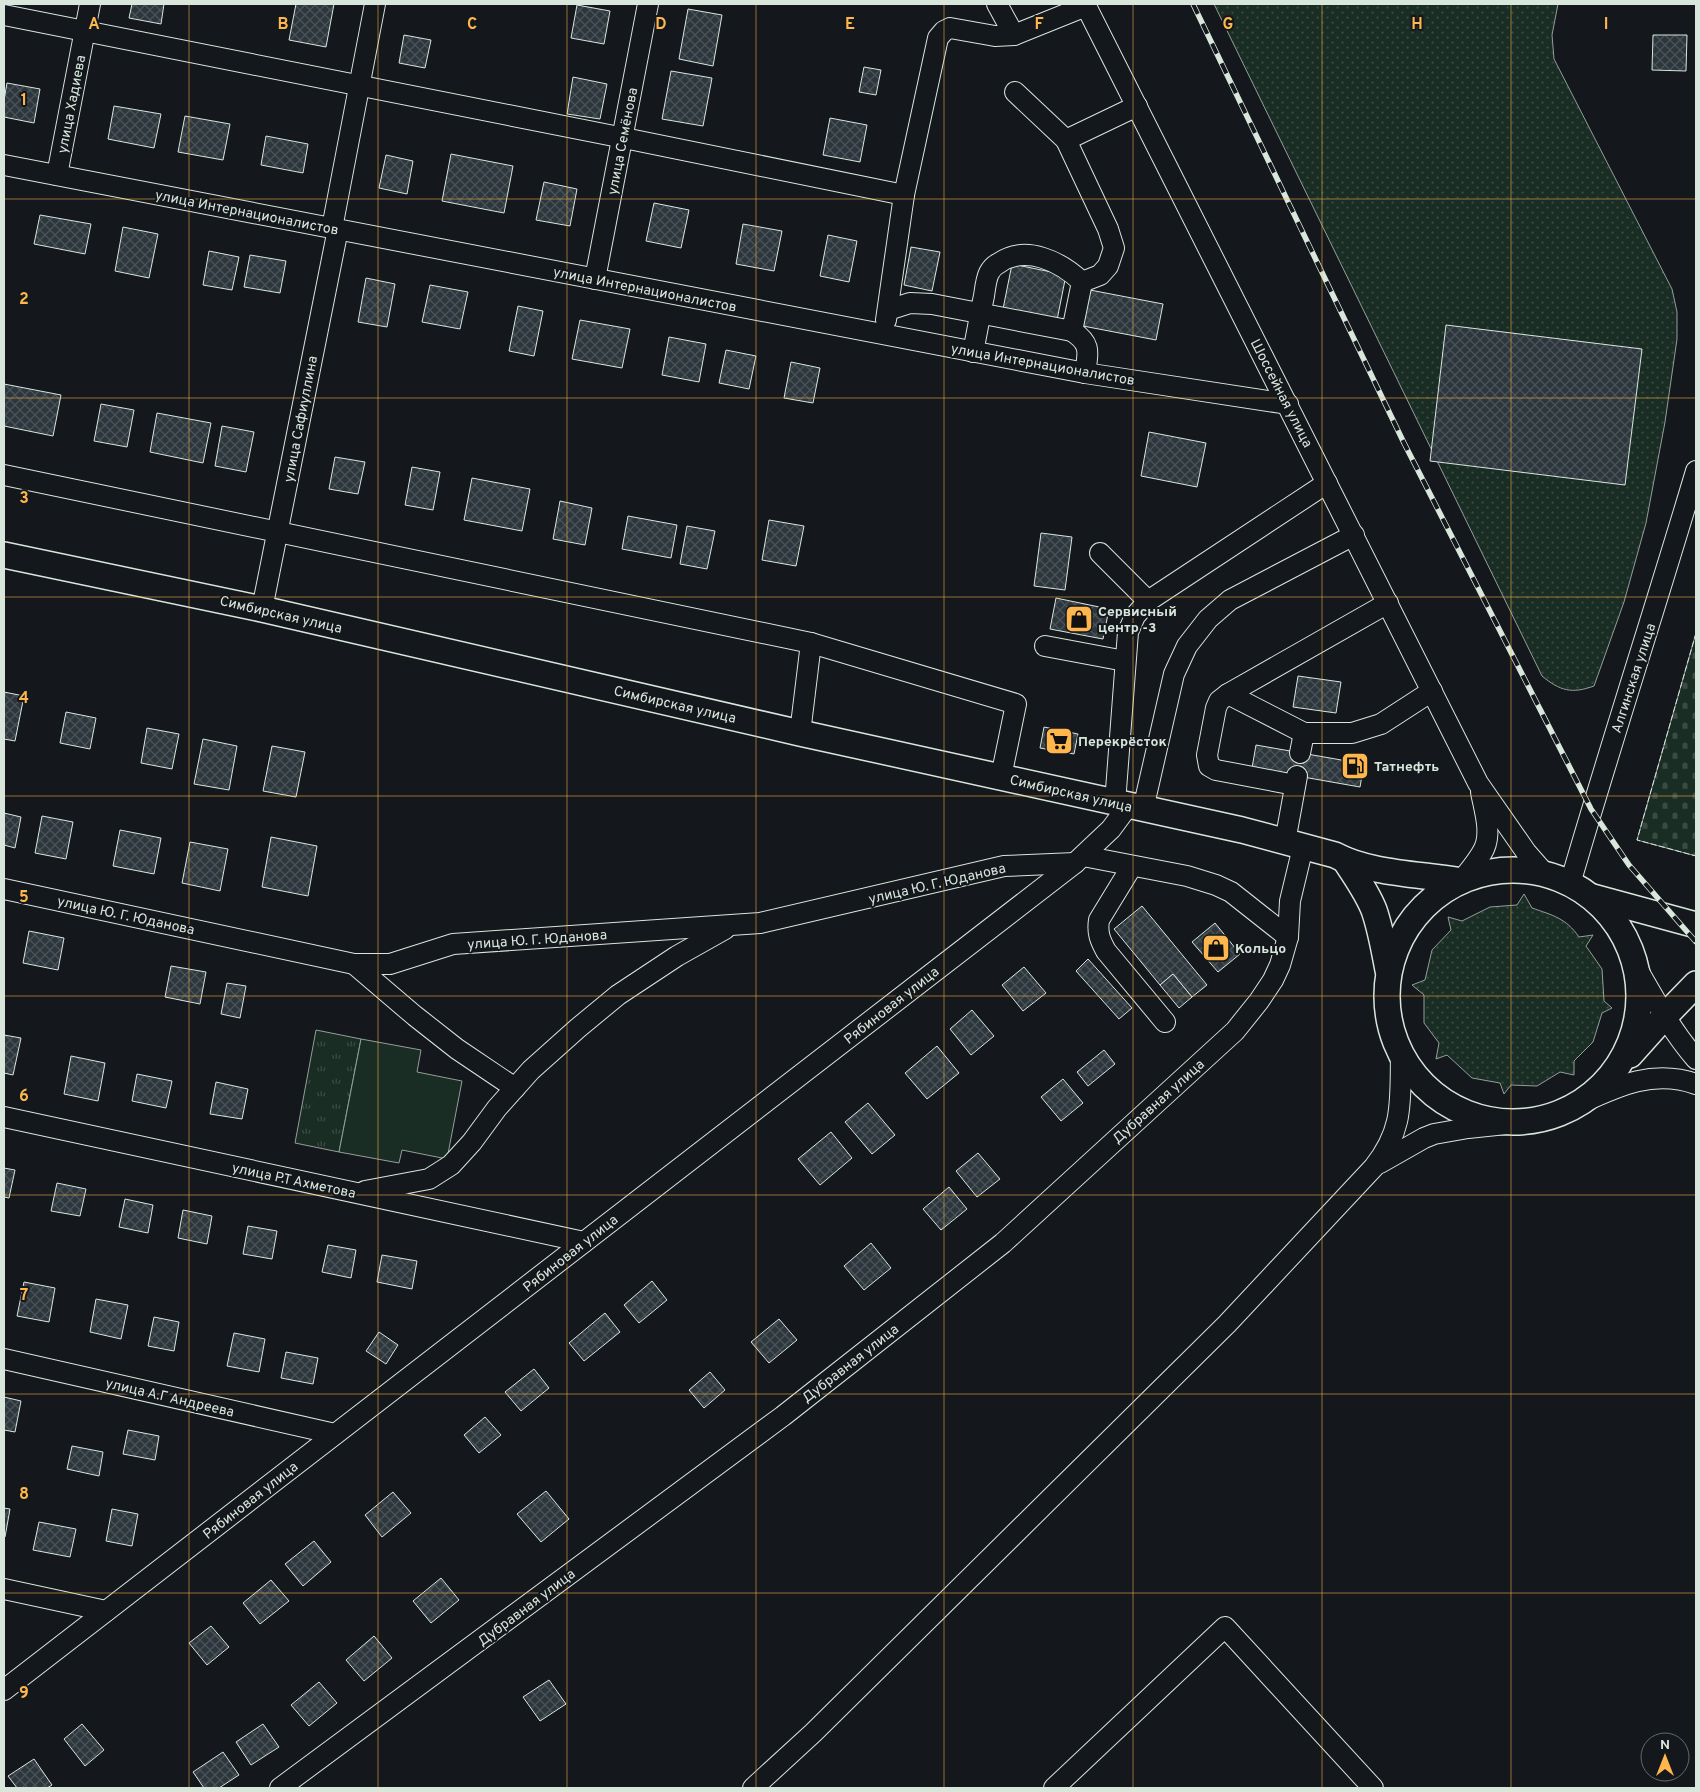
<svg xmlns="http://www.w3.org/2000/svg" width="1700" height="1792" font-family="Overpass,sans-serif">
	<defs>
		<pattern id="grass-dots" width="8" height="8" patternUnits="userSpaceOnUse" patternTransform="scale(1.25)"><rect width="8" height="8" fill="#1a2d24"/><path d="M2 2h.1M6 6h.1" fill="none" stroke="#3b4b43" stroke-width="1.8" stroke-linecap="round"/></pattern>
		<pattern id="cemetery-stones" width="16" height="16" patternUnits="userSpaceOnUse" patternTransform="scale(1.25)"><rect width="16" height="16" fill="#1a2d24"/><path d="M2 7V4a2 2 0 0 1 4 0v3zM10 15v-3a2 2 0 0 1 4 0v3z" fill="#3b4b43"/></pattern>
		<pattern id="park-tufts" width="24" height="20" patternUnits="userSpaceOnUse" patternTransform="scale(1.25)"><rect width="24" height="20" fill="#1a2d24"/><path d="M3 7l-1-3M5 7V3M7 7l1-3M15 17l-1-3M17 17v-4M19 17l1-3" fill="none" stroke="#3b4b43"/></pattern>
		<pattern id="building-cross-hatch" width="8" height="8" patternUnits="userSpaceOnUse" patternTransform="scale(1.25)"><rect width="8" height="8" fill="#2c363c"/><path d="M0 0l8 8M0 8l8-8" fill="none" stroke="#4a5358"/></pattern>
	</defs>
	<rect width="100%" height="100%" fill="#14181c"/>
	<!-- grass -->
	<g fill="url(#grass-dots)" stroke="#939e99">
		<path d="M1214,4H1558L1552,35L1554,59L1672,289L1677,312V339L1665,422L1646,523L1624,602L1594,686C1572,694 1560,691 1542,676Z"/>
		<path d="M1524,894L1532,908C1552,915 1566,918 1579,937L1593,935L1586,946L1602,969L1604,1001L1612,1008L1602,1013L1593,1042L1574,1061V1075L1560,1072L1537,1086L1511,1085L1504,1094L1500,1083L1472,1078L1447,1055L1436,1059L1439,1043L1424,1023V995L1412,985L1425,980L1432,950L1451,930L1448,917L1462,921L1490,907L1517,905Z"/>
	</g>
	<!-- cemetery -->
	<polygon fill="url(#cemetery-stones)" stroke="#939e99" points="1696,633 1696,856 1637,840"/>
	<!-- park -->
	<polygon fill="url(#park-tufts)" stroke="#939e99" points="316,1030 361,1039 339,1152 295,1143"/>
	<!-- pitch -->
	<polygon fill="#1a2d24" stroke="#939e99" points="361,1039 421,1050 417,1072 462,1081 447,1159 402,1150 399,1163 339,1152"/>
	<!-- building -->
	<g fill="url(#building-cross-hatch)" stroke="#d8e6dc">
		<polygon points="132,4 164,4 161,24 129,18"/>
		<polygon points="296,4 334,4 326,47 289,40"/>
		<polygon points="577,5 610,11 604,44 571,38"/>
		<polygon points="688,9 722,15 713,66 679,59"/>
		<polygon points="404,35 431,40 425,68 399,63"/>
		<polygon points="1653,35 1687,35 1686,71 1652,70"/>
		<polygon points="864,67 881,70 876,95 859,92"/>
		<polygon points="671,71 712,78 703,126 662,119"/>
		<polygon points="573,77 607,84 600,119 567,114"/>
		<polygon points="7,83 40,89 34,123 4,117 4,100"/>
		<polygon points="114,106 161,114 154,148 108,139"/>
		<polygon points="185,116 230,124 223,160 178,152"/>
		<polygon points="830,118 867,125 860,162 823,155"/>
		<polygon points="266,136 308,144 303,173 261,165"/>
		<polygon points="451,154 513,166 504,213 442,201"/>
		<polygon points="386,155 413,161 407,194 379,188"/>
		<polygon points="544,182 577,189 570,226 536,220"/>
		<polygon points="654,203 689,210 681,248 646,241"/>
		<polygon points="40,215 91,224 85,254 34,244"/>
		<polygon points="743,224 782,231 774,271 736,264"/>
		<polygon points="123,227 158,234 149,278 115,271"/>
		<polygon points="828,235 857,241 849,282 820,276"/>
		<polygon points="911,247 940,252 932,291 904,285"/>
		<polygon points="209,251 239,257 232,290 203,285"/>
		<polygon points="250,255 286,261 280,293 244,287"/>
		<polygon points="1012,264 1066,275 1057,320 1003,309"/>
		<polygon points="366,278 395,284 387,327 358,322"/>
		<polygon points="430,285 468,292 460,329 422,322"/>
		<polygon points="1090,290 1163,304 1156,340 1083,326"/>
		<polygon points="518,306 543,311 534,356 509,351"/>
		<polygon points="580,320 630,329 622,368 572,359"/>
		<polygon points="1446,325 1642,349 1625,485 1430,461"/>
		<polygon points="669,337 706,344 699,382 662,375"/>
		<polygon points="726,350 756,356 749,389 719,383"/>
		<polygon points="791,362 820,368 813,403 784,398"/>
		<polygon points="4,384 61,395 53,436 4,426"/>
		<polygon points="101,404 134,410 127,447 94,441"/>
		<polygon points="157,413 211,423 203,463 150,452"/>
		<polygon points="222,426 254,432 246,472 215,466"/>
		<polygon points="1149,432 1206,443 1197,487 1141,476"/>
		<polygon points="335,457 365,462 358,494 329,489"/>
		<polygon points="412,467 440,472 433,510 405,505"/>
		<polygon points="472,478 530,489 522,531 464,520"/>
		<polygon points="560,501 592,508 585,545 553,539"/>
		<polygon points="628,516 677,525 671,558 622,549"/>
		<polygon points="769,520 804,526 796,566 762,560"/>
		<polygon points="687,526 715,531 707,569 680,564"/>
		<polygon points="1041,533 1072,537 1065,590 1034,586"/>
		<polygon points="1056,598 1109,609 1103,639 1050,629"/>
		<polygon points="1298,676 1341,682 1336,713 1293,707"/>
		<polygon points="4,692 24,696 15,741 4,739"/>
		<polygon points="66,712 96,718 90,749 60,743"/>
		<polygon points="1044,727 1078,734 1074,754 1040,748"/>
		<polygon points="147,728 179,734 172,769 141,763"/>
		<polygon points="203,739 237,746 229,790 194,784"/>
		<polygon points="1256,745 1364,764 1360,787 1252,768"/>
		<polygon points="272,746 305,752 296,797 263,791"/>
		<polygon points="4,813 21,817 15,848 4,845"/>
		<polygon points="42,816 73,822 66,859 35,853"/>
		<polygon points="120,830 161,838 154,874 113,866"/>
		<polygon points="271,837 317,846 308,896 262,887"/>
		<polygon points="190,842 228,849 220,891 182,883"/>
		<polygon points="1142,906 1207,985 1192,997 1173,974 1160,985 1114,929"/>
		<polygon points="1215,923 1240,954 1218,972 1192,942"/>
		<polygon points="29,931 64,938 58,970 23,963"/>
		<polygon points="1088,959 1132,1008 1119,1019 1076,971"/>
		<polygon points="171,966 206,972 200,1004 165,997"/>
		<polygon points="1024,967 1046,993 1023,1011 1002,985"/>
		<polygon points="1173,974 1192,997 1179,1008 1160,985"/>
		<polygon points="227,983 246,986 240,1018 221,1014"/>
		<polygon points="972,1010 994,1036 971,1055 950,1029"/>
		<polygon points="4,1035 21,1038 13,1075 4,1073"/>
		<polygon points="937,1046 959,1073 927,1099 905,1073"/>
		<polygon points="1104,1050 1115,1064 1088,1086 1077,1072"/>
		<polygon points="71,1056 105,1063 98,1101 64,1094"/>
		<polygon points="137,1074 172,1081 166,1108 132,1101"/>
		<polygon points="1063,1079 1083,1103 1061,1121 1041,1097"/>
		<polygon points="216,1082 248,1089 242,1119 210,1114"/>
		<polygon points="868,1103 895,1135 872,1154 845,1122"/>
		<polygon points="831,1132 852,1158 820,1185 798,1159"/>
		<polygon points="978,1153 1000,1179 977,1197 956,1171"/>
		<polygon points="4,1168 15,1170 9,1198 4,1197"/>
		<polygon points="57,1183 86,1189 80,1216 51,1211"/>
		<polygon points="949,1187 967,1209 941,1230 923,1209"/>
		<polygon points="125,1199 153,1205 148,1233 119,1227"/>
		<polygon points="183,1210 212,1216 207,1244 178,1238"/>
		<polygon points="248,1226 277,1231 272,1259 243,1254"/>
		<polygon points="871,1243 891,1268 864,1290 844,1266"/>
		<polygon points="328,1245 356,1250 351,1278 322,1272"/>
		<polygon points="382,1255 417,1261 412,1289 377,1282"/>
		<polygon points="652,1281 667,1300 639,1323 624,1305"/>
		<polygon points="24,1282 55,1288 49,1322 17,1316"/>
		<polygon points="96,1299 128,1305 121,1339 90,1332"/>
		<polygon points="605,1313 620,1332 584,1361 569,1343"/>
		<polygon points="154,1317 179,1322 174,1351 148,1346"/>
		<polygon points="779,1319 797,1340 769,1363 751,1342"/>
		<polygon points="379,1332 398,1345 386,1364 366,1351"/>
		<polygon points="234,1333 265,1339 259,1372 227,1366"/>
		<polygon points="286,1352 318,1358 313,1384 281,1378"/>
		<polygon points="534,1369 549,1388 521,1411 505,1392"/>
		<polygon points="710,1372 725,1390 704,1408 689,1390"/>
		<polygon points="4,1397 21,1401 15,1432 4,1430"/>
		<polygon points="485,1417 501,1435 479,1453 464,1435"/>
		<polygon points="128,1430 159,1436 155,1460 123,1454"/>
		<polygon points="72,1446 103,1452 99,1476 67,1469"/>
		<polygon points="546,1491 569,1519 541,1542 517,1514"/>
		<polygon points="393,1492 411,1513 382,1537 365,1515"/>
		<polygon points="4,1508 10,1509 5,1537 4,1537"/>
		<polygon points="112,1509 138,1514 132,1546 106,1541"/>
		<polygon points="39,1522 76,1529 70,1557 33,1550"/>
		<polygon points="314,1541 331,1562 303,1586 285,1564"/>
		<polygon points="441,1578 459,1600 431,1623 413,1601"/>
		<polygon points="271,1580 289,1601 260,1624 243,1603"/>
		<polygon points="211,1626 229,1647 207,1665 189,1643"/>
		<polygon points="374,1636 392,1658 364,1681 346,1660"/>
		<polygon points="549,1680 566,1704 540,1721 523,1697"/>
		<polygon points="319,1682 337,1703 309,1726 291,1705"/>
		<polygon points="82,1724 104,1750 85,1766 64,1739"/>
		<polygon points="263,1724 279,1747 251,1765 236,1742"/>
		<polygon points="223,1752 239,1775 219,1788 204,1788 193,1772"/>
		<polygon points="34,1759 52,1785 47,1788 17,1788 8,1776"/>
	</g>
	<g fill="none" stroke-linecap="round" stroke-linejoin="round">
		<!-- minor casing -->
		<g stroke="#d8e6dc" stroke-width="22">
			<g id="minor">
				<polyline points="1085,4 1478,783 1526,852 1547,876"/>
				<polyline points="4,15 624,138 904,195"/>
				<polyline points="1014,35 1086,6"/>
				<polyline points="1015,92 1066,140 1137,106"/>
				<polyline points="1066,140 1108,229 1114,248 1108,266 1100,275 1082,282"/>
				<polyline points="4,165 1085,373 1288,404"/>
				<polyline points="57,175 90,4"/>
				<polyline points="332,228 375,4"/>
				<polyline points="595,279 648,4"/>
				<path d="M888,310L910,303L932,304L1072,331L1082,282C1061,262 1026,244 999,263C995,265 991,269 989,273C986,279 985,289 984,296C980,314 977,333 973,352"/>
				<polyline points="886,320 904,195 938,38 944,31 950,28 995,36 1014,35 997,4"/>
				<path d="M1072,331C1092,344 1088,353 1085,373"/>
				<polyline points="4,475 811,643 1016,704 1001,777"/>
				<polyline points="1100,553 1148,601"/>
				<polyline points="262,609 338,229"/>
				<polyline points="1045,646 1125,661"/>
				<polyline points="1228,694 1304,733 1352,733 1381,724 1432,691"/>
				<polyline points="800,733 811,643"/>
				<polyline points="1300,753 1304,733"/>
				<polyline points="1295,785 1216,770 1209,766 1207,755 1216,708 1219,701 1228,694 1388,603"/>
				<polyline points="1115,803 1128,632 1135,616 1148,601 1327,483"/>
				<polyline points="1143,809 1174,674 1187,646 1208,619 1230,600 1354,535"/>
				<polyline points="1285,842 1297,776"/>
				<polyline points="1083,856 1187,876 1216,885 1231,892 1288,937"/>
				<path d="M1132,866L1099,920C1097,933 1100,940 1106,951L1165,1022"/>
				<path d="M1461,881C1469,871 1478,861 1484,849C1492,832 1484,809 1481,792"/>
				<path d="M1570,884C1610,746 1655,609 1696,471"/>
				<polyline points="4,889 354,964 390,964 453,944 760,923 1004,866 1075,863"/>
				<polyline points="354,964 415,1016 457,1049 515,1088"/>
				<path d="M1635,965C1654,998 1671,1030 1696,1059"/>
				<path d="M1579,1104C1618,1086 1653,1069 1696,1084"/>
				<polyline points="4,1117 584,1242"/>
				<polyline points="1380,1163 1424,1138 1434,1134 1468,1128 1526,1122"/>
				<polyline points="365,1191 429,1179 451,1165 472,1142 497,1108 531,1070 578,1028 618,995 677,956 725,929"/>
				<polyline points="4,1359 335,1434"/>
				<polyline points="4,1589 106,1611"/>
				<polyline points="4,1690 1075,863 1111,829 1128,806"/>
				<polyline points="280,1788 783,1416 1003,1243 1235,1031 1259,1001 1273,980 1280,965 1288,937 1290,901 1303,847"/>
				<path d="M753,1788L813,1733L1227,1324L1374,1167C1404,1129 1400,1102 1401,1056"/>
				<polyline points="1054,1788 1225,1627 1373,1788"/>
			</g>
		</g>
		<!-- major casing -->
		<g stroke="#d8e6dc" stroke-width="28">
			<g id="major">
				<path d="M4,555L262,609L800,733L1242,830L1335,855C1370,874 1423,874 1461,881"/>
				<path d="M1345,860C1355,876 1367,892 1374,910C1381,930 1384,950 1388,970"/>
				<circle cx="1513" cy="996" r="126"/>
				<polyline points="1593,897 1696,925"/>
				<polyline points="1630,1055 1664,1017 1696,984"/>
			</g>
		</g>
		<!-- minor -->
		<use href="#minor" stroke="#14181c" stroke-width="20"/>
		<!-- major -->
		<use href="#major" stroke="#14181c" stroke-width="25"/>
		<!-- rail casing -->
		<g stroke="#d8e6dc" stroke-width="5.5">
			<polyline id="rail" points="1193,4 1404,443 1591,809 1629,865 1696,942"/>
		</g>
		<!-- rail -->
		<use href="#rail" stroke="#14181c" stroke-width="4" stroke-dasharray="11" stroke-linecap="butt"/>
		<!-- fence -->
		<polyline stroke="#d8e6dc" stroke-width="1" stroke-dasharray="6 2.5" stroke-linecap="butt" points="1696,633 1637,840 1696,856"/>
	</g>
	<!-- grid -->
	<path fill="none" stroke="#ffb74d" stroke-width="1" stroke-opacity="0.55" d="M189,4V1788M378,4V1788M567,4V1788M756,4V1788M944,4V1788M1133,4V1788M1322,4V1788M1511,4V1788M4,199H1696M4,398H1696M4,597H1696M4,796H1696M4,996H1696M4,1195H1696M4,1394H1696M4,1593H1696"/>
	<!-- icons -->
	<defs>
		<g id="shop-square" transform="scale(1.4375)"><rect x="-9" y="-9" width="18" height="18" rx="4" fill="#ffb74d" stroke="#14181c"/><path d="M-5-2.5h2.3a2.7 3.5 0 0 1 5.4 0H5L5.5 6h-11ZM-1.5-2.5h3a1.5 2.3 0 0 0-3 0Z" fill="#111"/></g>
		<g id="supermarket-square" transform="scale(1.4375)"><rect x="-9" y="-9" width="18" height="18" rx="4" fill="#ffb74d" stroke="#14181c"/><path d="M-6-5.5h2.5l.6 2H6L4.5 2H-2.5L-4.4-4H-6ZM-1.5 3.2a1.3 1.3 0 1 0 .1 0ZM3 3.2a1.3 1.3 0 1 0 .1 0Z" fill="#111"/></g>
		<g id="fuel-square" transform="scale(1.4375)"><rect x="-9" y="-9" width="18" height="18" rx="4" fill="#ffb74d" stroke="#14181c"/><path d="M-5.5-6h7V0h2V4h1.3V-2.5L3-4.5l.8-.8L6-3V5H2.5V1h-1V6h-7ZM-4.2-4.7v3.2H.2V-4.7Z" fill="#111"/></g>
	</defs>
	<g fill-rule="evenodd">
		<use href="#shop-square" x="1079" y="619"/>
		<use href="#supermarket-square" x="1059" y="741"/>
		<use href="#fuel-square" x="1355" y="766"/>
		<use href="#shop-square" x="1216" y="948"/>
	</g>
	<g text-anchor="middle" stroke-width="4" stroke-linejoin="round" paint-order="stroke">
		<!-- street labels -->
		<g font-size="14" fill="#d8e6dc" stroke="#14181c">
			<text transform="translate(71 104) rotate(-79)" y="5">улица Хадиева</text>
			<text transform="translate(622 141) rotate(-79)" y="5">улица Семёнова</text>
			<text transform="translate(247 212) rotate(11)" y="5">улица Интернационалистов</text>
			<text transform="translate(645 289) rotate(11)" y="5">улица Интернационалистов</text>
			<text transform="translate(1043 364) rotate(10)" y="5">улица Интернационалистов</text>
			<text transform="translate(1282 393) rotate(63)" y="5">Шоссейная улица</text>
			<text transform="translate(300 419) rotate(-79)" y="5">улица Сафиуллина</text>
			<text transform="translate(281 614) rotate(13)" y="5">Симбирская улица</text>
			<text transform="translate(1633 678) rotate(-72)" y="5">Алгинская улица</text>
			<text transform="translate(675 704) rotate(13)" y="5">Симбирская улица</text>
			<text transform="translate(1071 793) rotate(13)" y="5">Симбирская улица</text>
			<text transform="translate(937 883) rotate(-13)" y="5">улица Ю. Г. Юданова</text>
			<text transform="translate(126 915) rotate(12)" y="5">улица Ю. Г. Юданова</text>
			<text transform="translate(537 939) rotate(-4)" y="5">улица Ю. Г. Юданова</text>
			<text transform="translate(891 1005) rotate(-38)" y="5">Рябиновая улица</text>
			<text transform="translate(1158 1101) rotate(-42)" y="5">Дубравная улица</text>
			<text transform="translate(294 1180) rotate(12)" y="5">улица Р.Т Ахметова</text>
			<text transform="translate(570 1253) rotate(-38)" y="5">Рябиновая улица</text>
			<text transform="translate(850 1363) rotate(-38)" y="5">Дубравная улица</text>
			<text transform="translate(170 1397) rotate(13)" y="5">улица А.Г Андреева</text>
			<text transform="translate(250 1500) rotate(-38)" y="5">Рябиновая улица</text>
			<text transform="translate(526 1607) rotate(-37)" y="5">Дубравная улица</text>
		</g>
		<!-- poi labels -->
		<g font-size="14" font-weight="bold" fill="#d8e6dc" stroke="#14181c" text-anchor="start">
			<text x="1098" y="616">Сервисный<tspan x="1098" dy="16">центр -3</tspan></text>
			<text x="1078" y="746">Перекрёсток</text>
			<text x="1374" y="771">Татнефть</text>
			<text x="1235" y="953">Кольцо</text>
		</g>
	</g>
	<g font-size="16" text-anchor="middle" font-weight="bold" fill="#ffb74d" stroke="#14181c" stroke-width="4" stroke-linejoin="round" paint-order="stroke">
		<text x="94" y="29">A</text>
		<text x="283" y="29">B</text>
		<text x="472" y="29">C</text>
		<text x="661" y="29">D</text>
		<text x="850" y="29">E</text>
		<text x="1039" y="29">F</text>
		<text x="1228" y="29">G</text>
		<text x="1417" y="29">H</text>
		<text x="1606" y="29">I</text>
		<text x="24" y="105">1</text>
		<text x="24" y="304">2</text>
		<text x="24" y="503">3</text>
		<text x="24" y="703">4</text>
		<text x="24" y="902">5</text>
		<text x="24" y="1101">6</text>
		<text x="24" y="1300">7</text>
		<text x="24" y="1499">8</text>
		<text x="24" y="1698">9</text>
	</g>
	<!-- border -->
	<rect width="1700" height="1792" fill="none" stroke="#d8e6dc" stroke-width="10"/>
	<!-- north arrow -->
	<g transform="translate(1665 1757)"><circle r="24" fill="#14181c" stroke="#626a69"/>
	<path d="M0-4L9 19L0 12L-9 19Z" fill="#ffb74d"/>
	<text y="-8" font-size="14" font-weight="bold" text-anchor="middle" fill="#d8e6dc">N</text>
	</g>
</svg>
